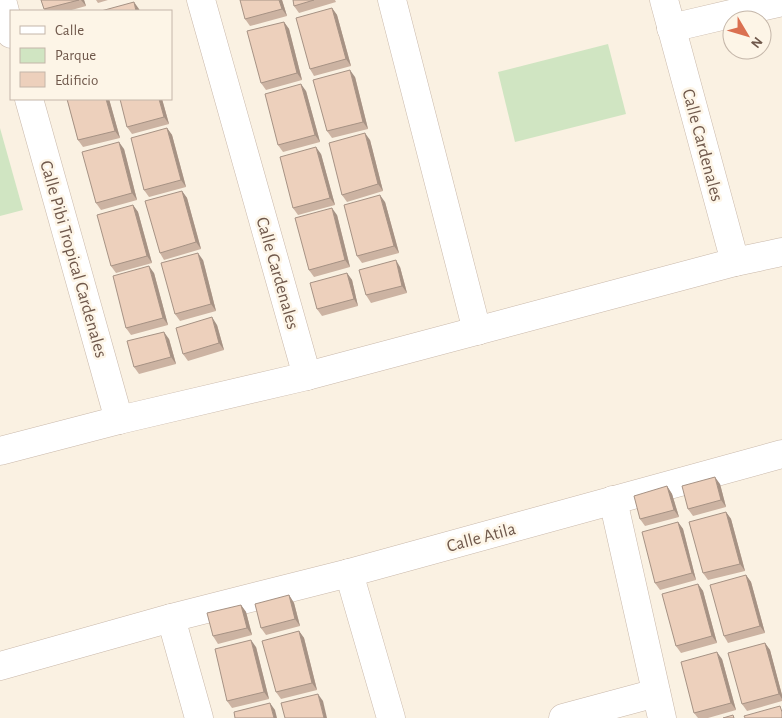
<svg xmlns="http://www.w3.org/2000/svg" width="782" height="718" font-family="'Alegreya Sans',sans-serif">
	<rect width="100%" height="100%" fill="#faf1e2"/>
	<!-- green -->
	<g fill="#d0e5c2">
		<polygon points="608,44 626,114 515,142 498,72"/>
		<polygon points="0,128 23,210 0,216"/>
	</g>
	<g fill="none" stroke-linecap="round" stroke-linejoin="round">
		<!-- street casing -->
		<g stroke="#c9b8aa" stroke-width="29">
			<g id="street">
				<polyline points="2,0 11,34"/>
				<polyline points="201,0 307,376"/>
				<polyline points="392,0 477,331"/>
				<polyline points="664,0 735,262"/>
				<polyline points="671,28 782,2"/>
				<polyline points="29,99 119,420"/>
				<polyline points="0,451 119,420 307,376 735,262 782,252"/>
				<polyline points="613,500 662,718"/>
				<polyline points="349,573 391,718"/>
				<polyline points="171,618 349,573 782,454"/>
				<polyline points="0,666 171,618 199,718"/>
				<polyline points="563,718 656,693"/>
			</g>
		</g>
		<!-- street -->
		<use href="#street" stroke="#fff" stroke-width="28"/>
	</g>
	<!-- wall -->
	<g fill="#ccb3a2">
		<polygon points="41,0 84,0 86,6 68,11 45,11 44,9"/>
		<polygon points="96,0 108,0 98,3"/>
		<polygon points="282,0 287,16 250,26 245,19"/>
		<polygon points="293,0 335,0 336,2 299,13 294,6"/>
		<polygon points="332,8 337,15 351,66 314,76 310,69"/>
		<polygon points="284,22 289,29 302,80 266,90 261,83"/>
		<polygon points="355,77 368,129 332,138 327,131"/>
		<polygon points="306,91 320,142 283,152 278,145"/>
		<polygon points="67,99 109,99 120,138 83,147 78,140"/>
		<polygon points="162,99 169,124 132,134 127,127"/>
		<polygon points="167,128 172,135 186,187 149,197 144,190"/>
		<polygon points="370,140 383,191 347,202 342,195"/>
		<polygon points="124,149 137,200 101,210 96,203"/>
		<polygon points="321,154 335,205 298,215 293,208"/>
		<polygon points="182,191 187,198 201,249 164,260 160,253"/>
		<polygon points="385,202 399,253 362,263 357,256"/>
		<polygon points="133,205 138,212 152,263 116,273 111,266"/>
		<polygon points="337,215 350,267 314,277 309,270"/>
		<polygon points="203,260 216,311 180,321 175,314"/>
		<polygon points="400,267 407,293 371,303 366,295"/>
		<polygon points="154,273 168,325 131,335 126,328"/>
		<polygon points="347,273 352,280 358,306 322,316 317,309"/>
		<polygon points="217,325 224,350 188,361 183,354"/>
		<polygon points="169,339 176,364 139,374 134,367"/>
		<polygon points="720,484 726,507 693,516 688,509"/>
		<polygon points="667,486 672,494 679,517 645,526 640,519"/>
		<polygon points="726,512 731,519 745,571 708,580 703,573"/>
		<polygon points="678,522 683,529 696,580 660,590 655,583"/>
		<polygon points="746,575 751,582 765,633 728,643 724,636"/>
		<polygon points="698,584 703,591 717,643 681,653 676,646"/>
		<polygon points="289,595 294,603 300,626 266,635 261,628"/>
		<polygon points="241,605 246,612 252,635 218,644 213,636"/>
		<polygon points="299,631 304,638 317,690 281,699 276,692"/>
		<polygon points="765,643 770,650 782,695 782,701 747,711 742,704"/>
		<polygon points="256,647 269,699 232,708 227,701"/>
		<polygon points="722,659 736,710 708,718 698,718 694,713"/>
	</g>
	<!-- shaded-wall -->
	<g fill="#a69284">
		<polygon points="81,0 84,0 86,6"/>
		<polygon points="279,0 282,0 287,16 282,9"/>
		<polygon points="134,2 139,9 140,11 136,11"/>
		<polygon points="332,8 337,15 351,66 346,59"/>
		<polygon points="284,22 289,29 302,80 297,73"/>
		<polygon points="350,70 355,77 368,129 363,122"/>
		<polygon points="301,84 306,91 320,142 315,135"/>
		<polygon points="106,99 109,99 120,138 115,131"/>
		<polygon points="159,99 162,99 169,124 164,117"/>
		<polygon points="167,128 172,135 186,187 181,180"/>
		<polygon points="365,133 370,140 383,191 378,184"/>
		<polygon points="119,142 124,149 137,200 132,193"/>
		<polygon points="316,147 321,154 335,205 330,198"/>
		<polygon points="182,191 187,198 201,249 196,242"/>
		<polygon points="380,195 385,202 399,253 394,246"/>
		<polygon points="133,205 138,212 152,263 147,256"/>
		<polygon points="332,208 337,215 350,267 345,260"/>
		<polygon points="198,253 203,260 216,311 211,304"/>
		<polygon points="396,260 400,267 407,293 402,286"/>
		<polygon points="149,266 154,273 168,325 163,318"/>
		<polygon points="347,273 352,280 358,306 354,299"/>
		<polygon points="212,317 217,325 224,350 219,343"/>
		<polygon points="164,332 169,339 176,364 171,357"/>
		<polygon points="715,477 720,484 726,507 721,500"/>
		<polygon points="667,486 672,494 679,517 674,510"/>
		<polygon points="726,512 731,519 745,571 740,564"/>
		<polygon points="678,522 683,529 696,580 692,573"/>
		<polygon points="746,575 751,582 765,633 760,626"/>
		<polygon points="698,584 703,591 717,643 712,636"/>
		<polygon points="289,595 294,603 300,626 295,619"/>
		<polygon points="241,605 246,612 252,635 247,628"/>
		<polygon points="299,631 304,638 317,690 312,683"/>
		<polygon points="251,640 256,647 269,699 264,692"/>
		<polygon points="765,643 770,650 782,695 782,699 779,694"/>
		<polygon points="717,652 722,659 736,710 731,703"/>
		<polygon points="318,694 323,701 327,718 324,718"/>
		<polygon points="270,703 275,710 277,718 274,718"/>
	</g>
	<!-- building -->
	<g fill="#edd0bc" stroke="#a69284">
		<polygon points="41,0 79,0 44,9"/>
		<polygon points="240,0 279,0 282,9 245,19"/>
		<polygon points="293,0 314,0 294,6"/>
		<polygon points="134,2 136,11 101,11"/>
		<polygon points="332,8 346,59 310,69 296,18"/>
		<polygon points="284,22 297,73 261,83 247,31"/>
		<polygon points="350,70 363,122 327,131 313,80"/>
		<polygon points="301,84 315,135 278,145 265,94"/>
		<polygon points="67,99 106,99 115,131 78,140"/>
		<polygon points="120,99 159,99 164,117 127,127"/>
		<polygon points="167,128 181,180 144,190 131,138"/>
		<polygon points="365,133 378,184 342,195 329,143"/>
		<polygon points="119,142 132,193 96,203 82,152"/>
		<polygon points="316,147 330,198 293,208 280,157"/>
		<polygon points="182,191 196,242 160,253 145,201"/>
		<polygon points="380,195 394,246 357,256 344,205"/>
		<polygon points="133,205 147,256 111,266 97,215"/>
		<polygon points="332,208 345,260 309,270 295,218"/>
		<polygon points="198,253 211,304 175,314 161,263"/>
		<polygon points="396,260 402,286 366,295 359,270"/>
		<polygon points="149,266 163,318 126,328 113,276"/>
		<polygon points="347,273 354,299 317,309 310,283"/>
		<polygon points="212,317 219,343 183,354 176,328"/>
		<polygon points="164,332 171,357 134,367 127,341"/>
		<polygon points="715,477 721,500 688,509 682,486"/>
		<polygon points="667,486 674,510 640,519 634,496"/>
		<polygon points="726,512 740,564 703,573 689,522"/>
		<polygon points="678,522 692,573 655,583 642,532"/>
		<polygon points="746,575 760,626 724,636 710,585"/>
		<polygon points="698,584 712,636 676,646 662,594"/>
		<polygon points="289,595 295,619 261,628 255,604"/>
		<polygon points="241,605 247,628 213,636 207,613"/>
		<polygon points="299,631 312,683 276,692 262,641"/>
		<polygon points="251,640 264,692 227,701 215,649"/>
		<polygon points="765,643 779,694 742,704 728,653"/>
		<polygon points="717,652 731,703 694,713 681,662"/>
		<polygon points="318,694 324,718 285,718 281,703"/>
		<polygon points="270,703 274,718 235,718 234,712"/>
		<polygon points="780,706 782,712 782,718 745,718 744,716"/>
		<polygon points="733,715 734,718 723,718"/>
	</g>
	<g text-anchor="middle" stroke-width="5" stroke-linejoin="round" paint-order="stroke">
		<!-- street labels -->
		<g font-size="18" fill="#6f584b" stroke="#fdf5e7">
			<text transform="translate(703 145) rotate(75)" y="6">Calle Cardenales</text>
			<text transform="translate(74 259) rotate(74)" y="6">Calle Pibi Tropical Cardenales</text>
			<text transform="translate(278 273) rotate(74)" y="6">Calle Cardenales</text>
			<text transform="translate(481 537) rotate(-15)" y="6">Calle Atila</text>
		</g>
	</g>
	<!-- legend -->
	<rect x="10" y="10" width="162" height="90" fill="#fdf5e7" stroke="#c4b6a9"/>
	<rect x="20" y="26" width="25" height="8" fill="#ffffff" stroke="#c4b6a9"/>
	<text x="55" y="35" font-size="15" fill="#6f584b">Calle</text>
	<rect x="20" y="48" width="25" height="15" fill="#d0e5c2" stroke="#c4b6a9"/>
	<text x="55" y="60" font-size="15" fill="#6f584b">Parque</text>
	<rect x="20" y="72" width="25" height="15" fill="#edd0bc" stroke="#c4b6a9"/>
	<text x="55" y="85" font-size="15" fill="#6f584b">Edificio</text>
	<!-- north arrow -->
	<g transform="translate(747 35) rotate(128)"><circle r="24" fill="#fdf5e7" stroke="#c4b6a9"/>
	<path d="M0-4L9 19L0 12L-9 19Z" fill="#da7051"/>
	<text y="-8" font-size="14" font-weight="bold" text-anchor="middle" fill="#6f584b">N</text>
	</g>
</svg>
